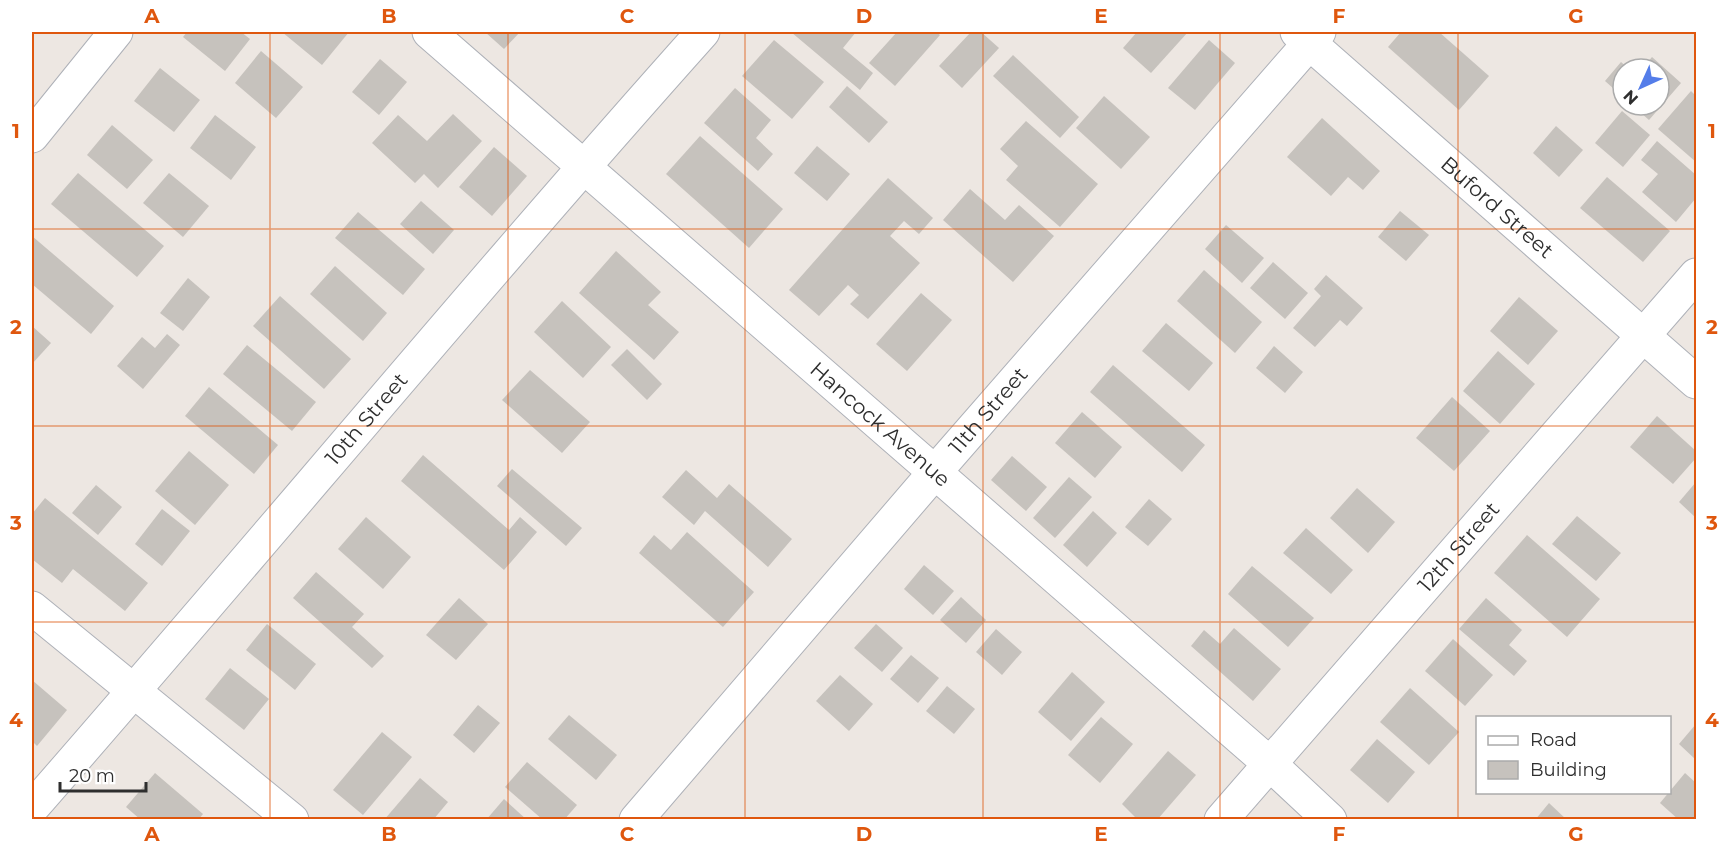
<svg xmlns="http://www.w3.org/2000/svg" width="1728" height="851" font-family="Montserrat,sans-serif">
	<rect width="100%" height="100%" fill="#ede7e2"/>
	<!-- building -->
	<g fill="#c6c2bd">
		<polygon points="187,32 241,32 250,39 225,71 183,37"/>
		<polygon points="282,32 349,32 322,65"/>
		<polygon points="485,32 520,32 504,49"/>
		<polygon points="791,32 856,32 843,48 873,73 860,90"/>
		<polygon points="897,32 936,32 940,35 895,86 869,63"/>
		<polygon points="971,32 981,32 999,48 962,88 939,66"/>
		<polygon points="1137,32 1188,32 1151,73 1123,48"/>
		<polygon points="1401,32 1439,32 1489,76 1459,110 1388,47"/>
		<polygon points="774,40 824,82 792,119 742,76"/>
		<polygon points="1209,40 1235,63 1195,110 1168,88"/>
		<polygon points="261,51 303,87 276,118 235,83"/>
		<polygon points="1013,55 1079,117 1060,138 993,76"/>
		<polygon points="1652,57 1681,83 1649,120 1632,105 1659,105 1659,69 1642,69"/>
		<polygon points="380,59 407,82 379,115 352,92"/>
		<polygon points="1621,62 1629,69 1623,69 1623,97 1605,81"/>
		<polygon points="160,68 200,100 174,132 134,101"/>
		<polygon points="847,86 888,122 869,143 829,107"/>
		<polygon points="735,88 771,120 756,138 773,154 758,171 704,123"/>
		<polygon points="1691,91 1696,96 1696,162 1658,129"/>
		<polygon points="1104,96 1150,137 1121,169 1076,128"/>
		<polygon points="1622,111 1650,135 1623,167 1595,143"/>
		<polygon points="453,114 482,141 438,188 424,174 415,183 372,143 398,115 427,141"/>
		<polygon points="215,115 256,147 231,180 190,148"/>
		<polygon points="1322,118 1380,171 1363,190 1348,177 1331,196 1287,157"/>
		<polygon points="1026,121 1098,184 1060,227 1006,180 1018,166 1000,149"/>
		<polygon points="112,125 153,160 127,189 87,155"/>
		<polygon points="1556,126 1583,150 1559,177 1533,153"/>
		<polygon points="700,136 783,209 749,248 666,174"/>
		<polygon points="1657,141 1696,175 1696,198 1676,222 1642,192 1658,174 1641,160"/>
		<polygon points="817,146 850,174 827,201 794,173"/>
		<polygon points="494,147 527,176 492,216 459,187"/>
		<polygon points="78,173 164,246 137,277 51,204"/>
		<polygon points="169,173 209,206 183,237 143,203"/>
		<polygon points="1607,177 1670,231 1643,262 1580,208"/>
		<polygon points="888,178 933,218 919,234 904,221 890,236 920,263 868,319 850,304 859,295 848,285 819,316 789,290"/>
		<polygon points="970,189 1005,220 1019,205 1054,236 1013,282 943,220"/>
		<polygon points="421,201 454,230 433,254 400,224"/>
		<polygon points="1400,211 1429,235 1406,261 1378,237"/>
		<polygon points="358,212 425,269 403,295 335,238"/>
		<polygon points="1226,225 1264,258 1242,283 1205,249"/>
		<polygon points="32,236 114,306 91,334 32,284"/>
		<polygon points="616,251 661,292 648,305 679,332 654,360 579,293"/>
		<polygon points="1273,262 1308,293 1285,319 1250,288"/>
		<polygon points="335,266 387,313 363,341 310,294"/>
		<polygon points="1204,270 1262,322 1235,353 1177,301"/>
		<polygon points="1326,275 1363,308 1347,326 1340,320 1315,347 1293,328 1321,296 1314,289"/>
		<polygon points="188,278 210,297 183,331 160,313"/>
		<polygon points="921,293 952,320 907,371 876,344"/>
		<polygon points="280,296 351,359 324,389 253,326"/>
		<polygon points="1519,297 1558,331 1528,365 1490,331"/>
		<polygon points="562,301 611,347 583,378 534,332"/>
		<polygon points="1166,323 1213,363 1189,391 1142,351"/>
		<polygon points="32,326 51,343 32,364"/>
		<polygon points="167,334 180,345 143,389 117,366 142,337 155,348"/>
		<polygon points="247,345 316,402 292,431 223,374"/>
		<polygon points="1274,346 1303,372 1285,393 1256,368"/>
		<polygon points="627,349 662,384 647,400 611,365"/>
		<polygon points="1498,351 1535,384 1500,424 1463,391"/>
		<polygon points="1113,365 1205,445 1182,472 1090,392"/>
		<polygon points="530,370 590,422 562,453 502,400"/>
		<polygon points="209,387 278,445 254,474 185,416"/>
		<polygon points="1452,397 1490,431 1454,471 1416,438"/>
		<polygon points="1082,412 1122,447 1095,478 1055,443"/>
		<polygon points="1657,416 1696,451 1696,458 1673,484 1630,447"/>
		<polygon points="189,451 229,485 195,525 155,491"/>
		<polygon points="423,455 509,530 520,517 537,532 504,570 401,481"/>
		<polygon points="1012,456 1047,487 1026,511 991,480"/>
		<polygon points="512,469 582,528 566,546 497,486"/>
		<polygon points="686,470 717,498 729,484 792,539 768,567 705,511 694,525 662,497"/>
		<polygon points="1069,477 1092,497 1055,538 1033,518"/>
		<polygon points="1696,482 1696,518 1679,502"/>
		<polygon points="96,485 122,507 98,535 72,513"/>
		<polygon points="1357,488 1395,522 1368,553 1330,518"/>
		<polygon points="45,498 148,583 125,611 73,569 62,583 32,559 32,514"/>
		<polygon points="1149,499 1172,519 1148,546 1125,527"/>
		<polygon points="162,509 190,531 162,566 135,544"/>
		<polygon points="1093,511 1117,533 1087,567 1063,545"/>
		<polygon points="1577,516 1621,553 1596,581 1552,544"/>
		<polygon points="366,517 411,557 383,589 338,549"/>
		<polygon points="1306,528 1353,570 1331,594 1283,553"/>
		<polygon points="687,532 754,592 723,627 639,553 654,535 671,550"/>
		<polygon points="1527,535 1600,599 1567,637 1494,573"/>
		<polygon points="924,565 954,591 933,615 904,589"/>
		<polygon points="1252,566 1314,618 1288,647 1228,594"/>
		<polygon points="316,572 364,614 352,627 384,656 372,668 293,598"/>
		<polygon points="961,597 986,620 966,643 940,620"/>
		<polygon points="459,598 488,624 456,660 426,635"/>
		<polygon points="1486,598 1522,630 1509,645 1527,661 1514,676 1459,629"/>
		<polygon points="267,624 316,664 295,690 246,650"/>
		<polygon points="876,624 903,648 882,672 854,648"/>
		<polygon points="1234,628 1281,669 1253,701 1191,646 1204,630 1220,644"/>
		<polygon points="996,629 1022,652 1002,675 976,652"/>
		<polygon points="1453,639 1493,675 1465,706 1425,671"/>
		<polygon points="911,655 939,678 918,703 890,679"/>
		<polygon points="230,668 269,699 244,730 205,699"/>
		<polygon points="1072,672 1105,702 1071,741 1038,712"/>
		<polygon points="840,675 873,704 849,731 816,701"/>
		<polygon points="32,680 67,710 37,746 32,741"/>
		<polygon points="947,686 975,709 954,734 926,711"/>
		<polygon points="1410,688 1459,732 1429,765 1380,722"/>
		<polygon points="478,705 500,723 474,753 453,735"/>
		<polygon points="569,715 617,755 596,780 548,739"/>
		<polygon points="1101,717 1133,744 1100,783 1068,755"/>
		<polygon points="1696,724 1696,760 1679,744"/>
		<polygon points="382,732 412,757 363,815 333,790"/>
		<polygon points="1377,739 1415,772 1388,803 1350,770"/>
		<polygon points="1168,751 1196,775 1157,820 1138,820 1122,804"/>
		<polygon points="527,762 577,805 564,820 543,820 505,787"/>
		<polygon points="155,773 203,814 198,820 141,820 126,807"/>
		<polygon points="1685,773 1696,783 1696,820 1679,820 1660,803"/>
		<polygon points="420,778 448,802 433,820 384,820"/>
		<polygon points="504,799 527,820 486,820"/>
		<polygon points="1549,803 1567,820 1535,820"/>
	</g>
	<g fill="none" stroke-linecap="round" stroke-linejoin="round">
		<!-- minor casing -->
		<g stroke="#aeb1b8" stroke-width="35">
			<g id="minor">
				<path id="s1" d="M429,32L1270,764L1330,820"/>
				<path id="s2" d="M1297,32L1696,382"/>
				<polyline points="32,136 116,32"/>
				<polyline points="32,608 292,820"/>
				<path id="s3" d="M32,808C257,551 475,287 703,32"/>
				<path id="s4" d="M636,820L935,472L1319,32"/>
				<path id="s5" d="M1221,820L1696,275"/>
			</g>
		</g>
		<!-- minor -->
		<use href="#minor" stroke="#fff" stroke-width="33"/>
	</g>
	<!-- grid -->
	<path fill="none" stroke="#df570e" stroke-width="1.5" stroke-opacity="0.55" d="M270,32V820M508,32V820M745,32V820M983,32V820M1220,32V820M1458,32V820M32,229H1696M32,426H1696M32,622H1696"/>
	<g text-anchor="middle" stroke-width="6" stroke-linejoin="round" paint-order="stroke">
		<!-- street labels -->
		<g font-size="21" fill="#2e2e2e" stroke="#fff">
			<text dy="7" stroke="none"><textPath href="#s2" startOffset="266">Buford Street</textPath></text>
			<text dy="7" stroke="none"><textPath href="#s4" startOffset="540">11th Street</textPath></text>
			<text dy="7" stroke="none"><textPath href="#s3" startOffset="513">10th Street</textPath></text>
			<text dy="7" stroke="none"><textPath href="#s1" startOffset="598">Hancock Avenue</textPath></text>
			<text dy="7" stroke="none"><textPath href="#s5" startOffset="362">12th Street</textPath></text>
		</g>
	</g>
	<!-- border -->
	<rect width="1728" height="851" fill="none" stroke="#ffffff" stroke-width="66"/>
	<!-- legend -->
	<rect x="1476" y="716" width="195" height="78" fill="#ffffff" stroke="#ababab" stroke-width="1.5"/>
	<rect x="1488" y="736" width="30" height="9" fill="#ffffff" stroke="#ababab" stroke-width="1.5"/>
	<text x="1530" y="746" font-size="18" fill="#2e2e2e">Road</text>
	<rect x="1488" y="761" width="30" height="18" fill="#c6c2bd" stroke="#ababab" stroke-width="1.5"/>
	<text x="1530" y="776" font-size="18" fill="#2e2e2e">Building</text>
	<!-- north arrow -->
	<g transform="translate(1641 87) rotate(225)"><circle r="28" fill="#ffffff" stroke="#ababab" stroke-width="1.5"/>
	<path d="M0-4.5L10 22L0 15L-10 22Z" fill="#547de9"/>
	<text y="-9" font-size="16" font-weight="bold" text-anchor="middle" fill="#2e2e2e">N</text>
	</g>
	<!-- scale -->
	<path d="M60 782v9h86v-9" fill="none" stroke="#2e2e2e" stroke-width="3"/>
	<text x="69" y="782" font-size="18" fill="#2e2e2e" stroke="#ffffff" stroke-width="4.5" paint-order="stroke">20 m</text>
	<rect x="33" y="33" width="1662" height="785" fill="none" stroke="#df570e" stroke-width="2"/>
	<g font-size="20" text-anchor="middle" font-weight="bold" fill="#df570e">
		<text x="152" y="23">A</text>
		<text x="389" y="23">B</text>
		<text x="627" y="23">C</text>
		<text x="864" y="23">D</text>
		<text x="1101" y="23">E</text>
		<text x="1339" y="23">F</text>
		<text x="1576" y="23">G</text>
		<text x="16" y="138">1</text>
		<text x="1712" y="138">1</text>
		<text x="16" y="334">2</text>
		<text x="1712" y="334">2</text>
		<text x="16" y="530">3</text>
		<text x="1712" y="530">3</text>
		<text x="16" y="727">4</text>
		<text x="1712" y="727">4</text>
		<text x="152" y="841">A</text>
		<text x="389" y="841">B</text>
		<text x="627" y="841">C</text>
		<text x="864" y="841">D</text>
		<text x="1101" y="841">E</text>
		<text x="1339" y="841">F</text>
		<text x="1576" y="841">G</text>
	</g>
</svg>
